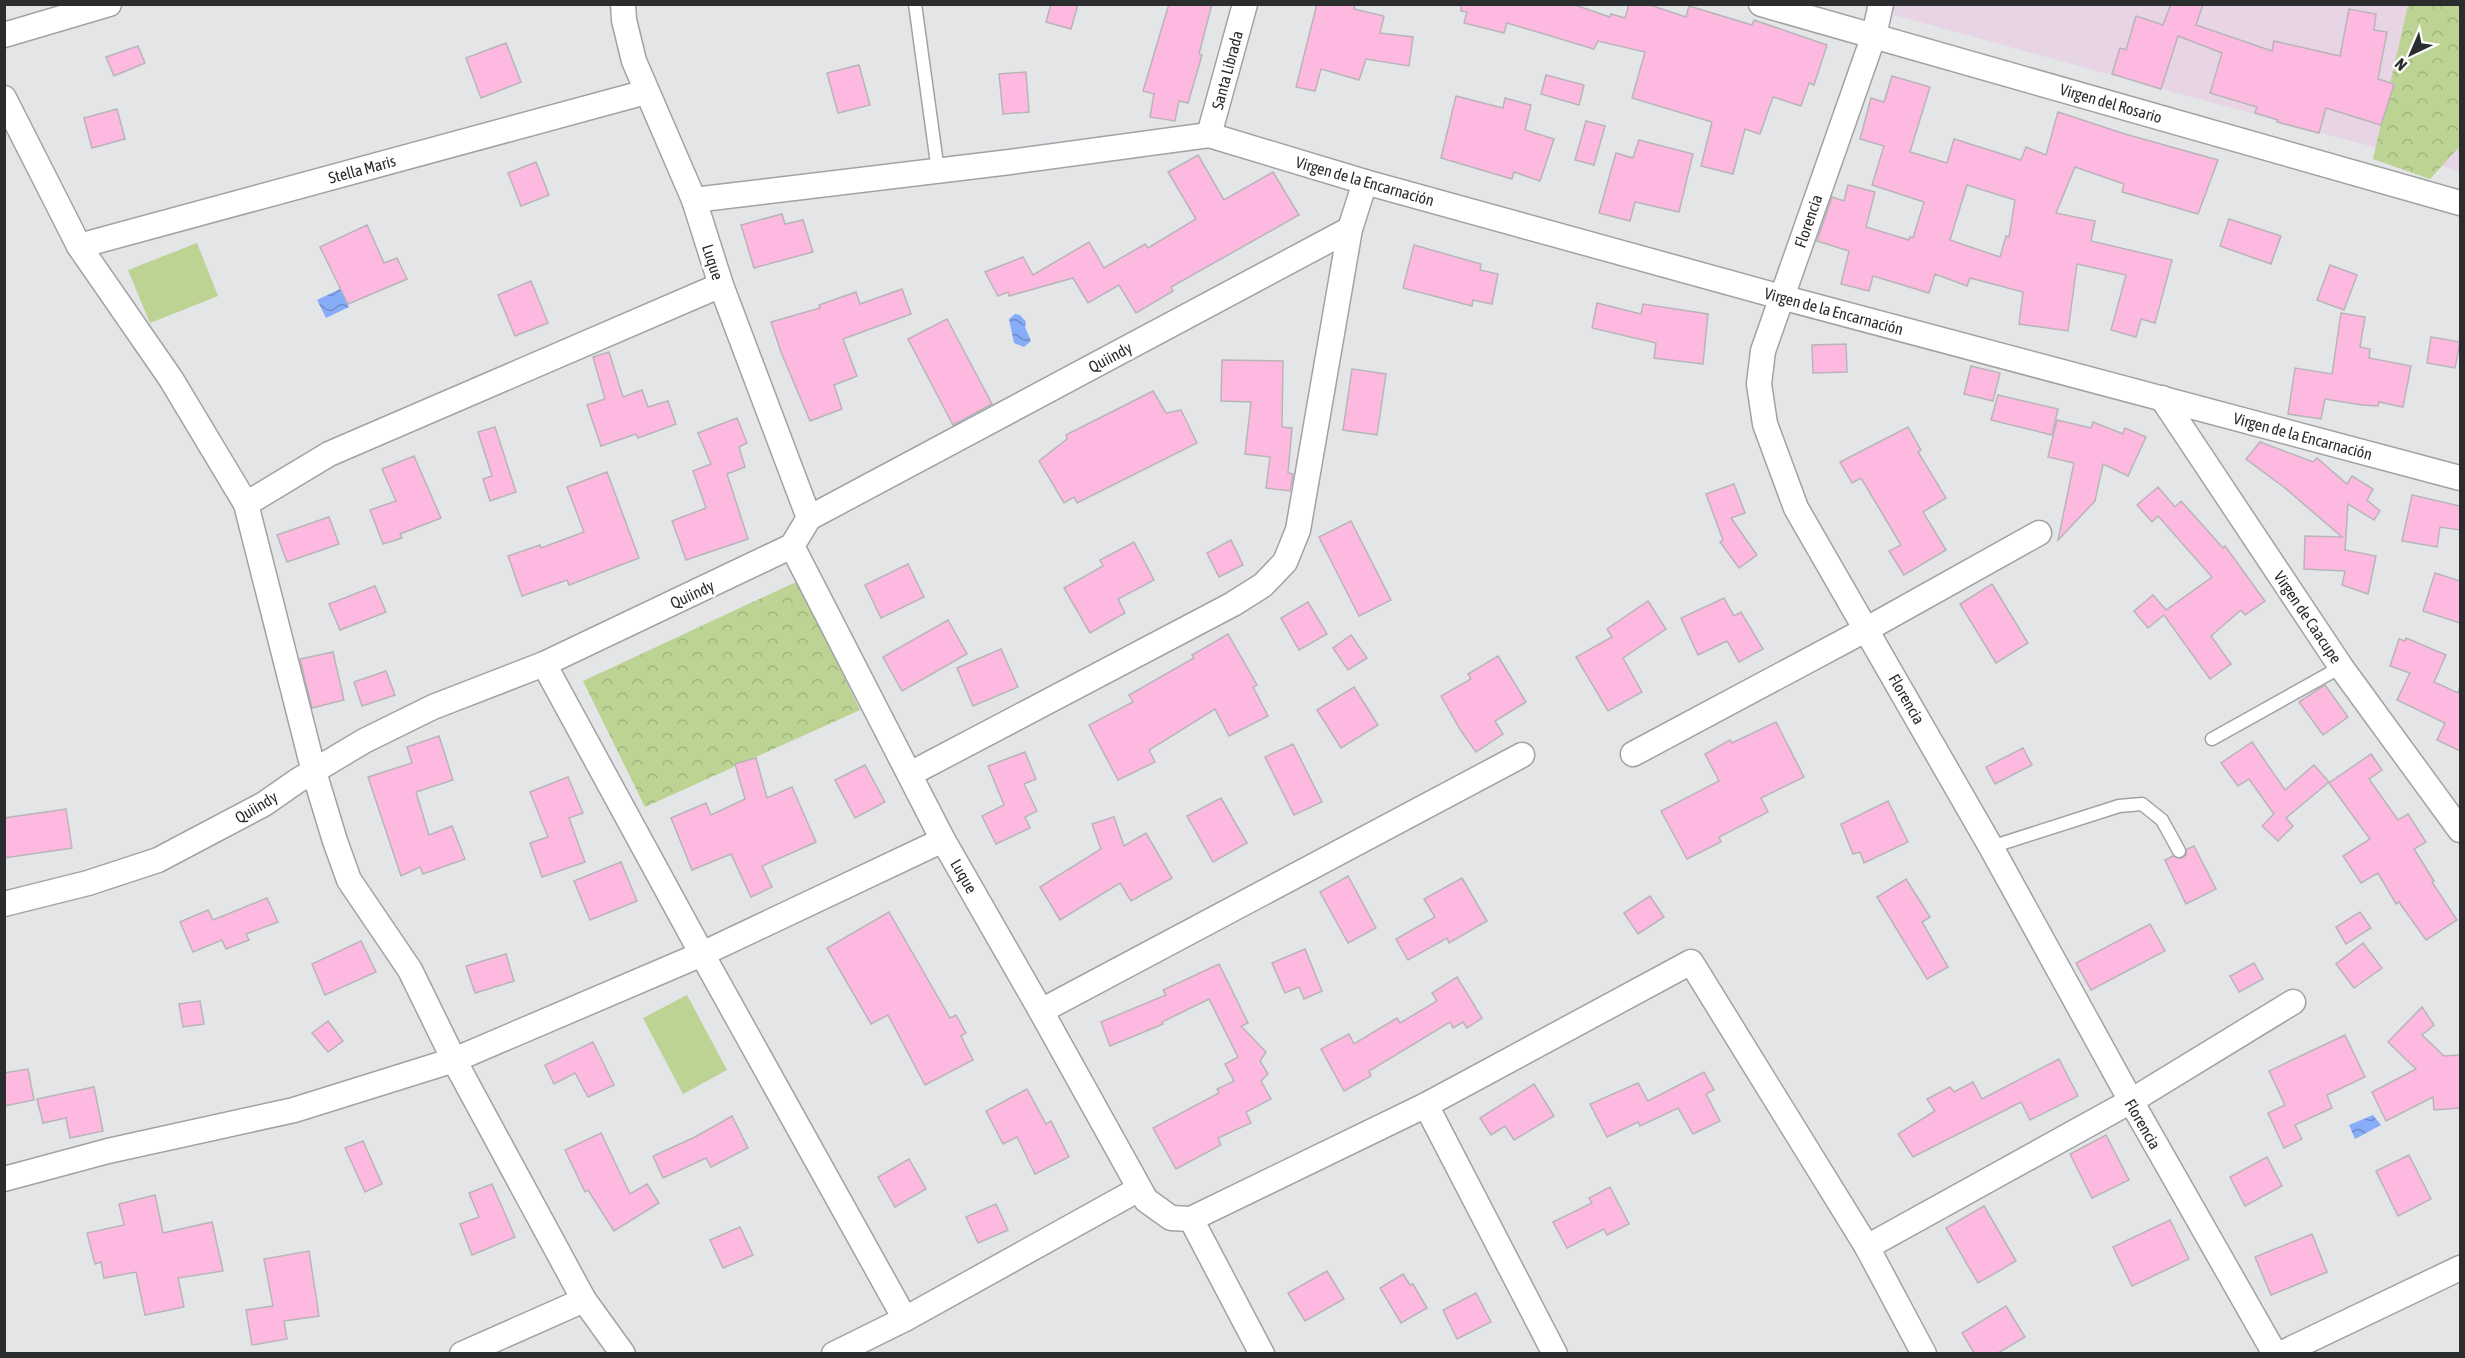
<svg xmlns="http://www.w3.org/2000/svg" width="2465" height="1358" font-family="'Asap Condensed',sans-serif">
	<defs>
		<pattern id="park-crowns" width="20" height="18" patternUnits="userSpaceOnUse" patternTransform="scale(1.5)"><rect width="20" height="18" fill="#bcd393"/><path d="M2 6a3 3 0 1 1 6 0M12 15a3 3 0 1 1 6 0" fill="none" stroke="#a2b57f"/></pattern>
		<pattern id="water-waves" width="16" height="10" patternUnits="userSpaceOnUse" patternTransform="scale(1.5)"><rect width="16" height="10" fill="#87acf8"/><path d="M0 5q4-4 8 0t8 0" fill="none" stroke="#6f8cc9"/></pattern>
	</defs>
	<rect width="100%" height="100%" fill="#e3e5e7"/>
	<!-- commercial -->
	<polygon fill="#e7d4e5" points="1858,5 2460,5 2460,171"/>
	<!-- green -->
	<g fill="#bcd393">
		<polygon points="197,243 218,296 150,323 128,270"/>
		<polygon points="687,995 727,1070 683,1094 643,1018"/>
	</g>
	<!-- park -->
	<g fill="url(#park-crowns)">
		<polygon points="2408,5 2460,5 2460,146 2430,179 2373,159"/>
		<polygon points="798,581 860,710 645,807 583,681"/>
	</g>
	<!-- water -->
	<g fill="url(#water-waves)">
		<polygon points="340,289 349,307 326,318 317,300"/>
		<polygon points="1015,314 1020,315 1026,322 1025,327 1031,341 1024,347 1014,343 1009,319"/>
		<polygon points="2373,1115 2381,1125 2355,1139 2349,1125"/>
	</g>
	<!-- building -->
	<g fill="#feb9e1" stroke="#b8b5b7" stroke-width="1.5" fill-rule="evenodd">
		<polygon points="1051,4 1078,4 1071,29 1046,22"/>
		<polygon points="1169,4 1212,4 1199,54 1202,55 1188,103 1179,101 1175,121 1150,117 1154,94 1143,91"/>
		<polygon points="1317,4 1355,4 1354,9 1384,16 1380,33 1413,37 1409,66 1366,59 1359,80 1321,69 1315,91 1296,87"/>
		<polygon points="1461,4 1572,4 1610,17 1611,14 1625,18 1629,4 1647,4 1686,17 1689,6 1752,25 1754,20 1827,45 1814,85 1809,83 1801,106 1773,97 1760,134 1745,129 1733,174 1701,166 1712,122 1632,98 1645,52 1598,41 1594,49 1507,23 1504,33 1464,23 1467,12 1461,11"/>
		<polygon points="2171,4 2203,4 2196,25 2272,51 2274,41 2340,56 2349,9 2376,14 2374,30 2387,32 2378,79 2394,84 2381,125 2326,108 2319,133 2277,122 2278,120 2255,113 2257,107 2210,93 2222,53 2178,36 2161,89 2112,74 2120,48 2126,50 2136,16 2163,25"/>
		<polygon points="506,43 521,82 481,98 466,58"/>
		<polygon points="138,46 145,63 114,76 106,57"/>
		<polygon points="859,65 870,105 838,113 827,73"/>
		<polygon points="1026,72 1029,112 1003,114 999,74"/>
		<polygon points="1546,75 1584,85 1579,105 1541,94"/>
		<path d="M1892,76L1930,87L1910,152L1947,163L1954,139L2021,160L2026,147L2046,155L2058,112L2125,134L2218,160L2198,214L2122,192L2124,184L2075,167L2056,213L2095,221L2091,241L2172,260L2155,323L2141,319L2136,337L2111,330L2126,275L2077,264L2068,331L2019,324L2023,292L1970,278L1967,286L1935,274L1929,293L1873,276L1869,291L1841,284L1849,251L1817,241L1832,197L1844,201L1848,185L1875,192L1866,227L1909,240L1910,237L1913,238L1924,202L1872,185L1884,146L1860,139L1871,98L1884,102ZM1967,185L2015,200L2009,237L2006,236L2000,257L1950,240Z"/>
		<polygon points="1456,96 1503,108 1505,98 1531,105 1525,130 1554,139 1540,181 1514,172 1512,179 1441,158"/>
		<polygon points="117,109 125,139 92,148 84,118"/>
		<polygon points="1586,121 1605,126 1594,165 1575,160"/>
		<polygon points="1639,140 1693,154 1679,212 1635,202 1630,221 1599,213 1616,153 1633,158"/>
		<polygon points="1198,155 1224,200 1273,172 1299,215 1171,287 1173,291 1136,313 1119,285 1088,303 1073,278 1009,296 1008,292 998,296 985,272 1023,257 1033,275 1089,242 1104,268 1145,244 1148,248 1196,219 1168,172"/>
		<polygon points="536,162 549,195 521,206 508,173"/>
		<polygon points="782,214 785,224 803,220 813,252 754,268 741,225"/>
		<polygon points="2229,219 2281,236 2271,264 2220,246"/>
		<polygon points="367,225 384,263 397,258 407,279 348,304 320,247"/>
		<polygon points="1414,245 1481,264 1480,270 1498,274 1492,304 1473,300 1472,306 1403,288"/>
		<polygon points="2330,265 2357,275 2344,310 2317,300"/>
		<polygon points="531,281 548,323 515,336 498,295"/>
		<polygon points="902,289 911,314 843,339 857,376 834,385 842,409 810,421 781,352 771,322 820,308 819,305 856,292 860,304"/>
		<polygon points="1597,303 1641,314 1643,304 1708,314 1703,364 1654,358 1656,343 1592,328"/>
		<polygon points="2341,313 2365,317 2360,347 2370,349 2369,358 2411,366 2403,407 2379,402 2378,406 2362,405 2325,399 2321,419 2288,414 2295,368 2332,374"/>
		<polygon points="947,319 992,404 953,425 908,339"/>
		<polygon points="2431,337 2460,342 2455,368 2427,363"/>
		<polygon points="1846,344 1847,372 1813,373 1812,345"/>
		<polygon points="609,352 623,397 642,390 648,407 668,401 676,424 638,438 636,434 601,446 587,405 605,399 593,357"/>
		<polygon points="1222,360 1283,361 1282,427 1292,428 1288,473 1293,474 1290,491 1266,488 1270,457 1245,454 1251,402 1221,401"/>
		<polygon points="1971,366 2000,373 1993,401 1964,394"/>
		<polygon points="1352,369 1386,374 1377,435 1343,430"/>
		<polygon points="1153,391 1166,413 1181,410 1197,443 1077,503 1074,497 1064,503 1039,461 1067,439 1066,435"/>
		<polygon points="1998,395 2058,409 2052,435 1991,420"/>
		<polygon points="737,418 747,443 739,447 745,467 727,474 748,539 686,560 672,521 706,508 693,471 711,464 698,433"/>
		<polygon points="2057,420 2091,428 2093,422 2123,434 2125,428 2146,437 2128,476 2103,464 2095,501 2058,540 2074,463 2048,457"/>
		<polygon points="495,427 516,492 490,501 483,479 492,476 478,432"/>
		<polygon points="1908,427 1921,450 1918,452 1946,498 1923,512 1946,550 1904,575 1889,551 1901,545 1861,478 1852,483 1840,462"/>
		<polygon points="2260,442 2313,462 2317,458 2347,484 2352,476 2373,489 2367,500 2380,511 2374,520 2348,504 2345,550 2376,556 2368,594 2342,585 2345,571 2304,569 2305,536 2342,537 2285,488 2246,459"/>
		<polygon points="414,456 441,518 400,534 402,538 383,544 370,510 396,501 382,469"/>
		<polygon points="607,472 639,558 569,585 567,580 522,596 508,556 540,545 541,548 584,532 567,487"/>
		<polygon points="1734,484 1745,513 1731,518 1757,555 1739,568 1720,542 1723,540 1706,494"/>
		<polygon points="2158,487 2175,507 2181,501 2223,548 2225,546 2265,601 2245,615 2241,610 2211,636 2231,664 2210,679 2164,615 2148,628 2134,611 2153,595 2166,610 2212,577 2158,516 2152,522 2137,505"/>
		<polygon points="2412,495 2460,506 2460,530 2440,527 2437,547 2402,541"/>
		<polygon points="329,517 339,544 287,562 277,535"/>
		<polygon points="1351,521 1391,600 1359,616 1319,537"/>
		<polygon points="1231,540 1243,565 1219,577 1207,553"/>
		<polygon points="1134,542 1154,580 1118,599 1125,613 1090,633 1064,588 1103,566 1100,560"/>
		<polygon points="908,564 924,597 881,618 865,585"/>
		<polygon points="2435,573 2460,581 2460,623 2423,611"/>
		<polygon points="1992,584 2028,643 1996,663 1960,604"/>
		<polygon points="375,586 386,612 340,630 329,604"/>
		<polygon points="1724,598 1734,616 1741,612 1763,649 1739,662 1727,641 1698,655 1681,618"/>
		<polygon points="1648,601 1666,629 1623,658 1642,692 1608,711 1576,657 1612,637 1607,629"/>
		<polygon points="1308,602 1327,634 1299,650 1281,618"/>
		<polygon points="948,620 967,654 902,691 883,657"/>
		<polygon points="1228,634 1257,685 1253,687 1268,716 1229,736 1215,709 1149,750 1155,762 1118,780 1089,725 1133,702 1129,695 1194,658 1192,655"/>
		<polygon points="1351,635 1367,658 1348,670 1333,648"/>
		<polygon points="2406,638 2446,655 2434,682 2458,693 2460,687 2460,751 2437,740 2445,723 2397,700 2410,673 2390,666 2399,639 2405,641"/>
		<polygon points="1001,649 1018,687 973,706 957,668"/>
		<polygon points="333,652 344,700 312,708 300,659"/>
		<polygon points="1498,656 1526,702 1495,721 1503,734 1476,752 1461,731 1441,696 1471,679 1468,674"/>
		<polygon points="386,671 395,695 362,706 354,682"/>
		<polygon points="2325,685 2348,717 2323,735 2299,702"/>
		<polygon points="1354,687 1378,725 1341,748 1317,710"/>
		<polygon points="1776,722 1804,777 1761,798 1768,812 1719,837 1721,842 1687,859 1661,811 1719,781 1705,754 1730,740 1732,743"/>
		<polygon points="439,736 453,780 416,792 429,835 452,826 465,859 423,874 420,867 401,876 368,777 412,763 407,747"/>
		<polygon points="2252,742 2285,790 2314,765 2329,782 2286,818 2293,826 2278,841 2262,826 2274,814 2249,779 2238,786 2221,763"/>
		<polygon points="1293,744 1322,802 1294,815 1265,757"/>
		<polygon points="2023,748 2032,765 1995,784 1986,767"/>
		<polygon points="1025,752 1036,779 1024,784 1037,811 1025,817 1030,828 996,844 982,816 1004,805 988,766"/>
		<polygon points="2371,754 2382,770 2369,779 2398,820 2408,814 2426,842 2414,849 2434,881 2432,882 2457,920 2426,940 2399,902 2396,904 2378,873 2361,883 2343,856 2370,839 2329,783"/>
		<polygon points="756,758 767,798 792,787 816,842 762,866 772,887 751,897 731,854 692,870 671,818 706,803 711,815 745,799 735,764"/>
		<polygon points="865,765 885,802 855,818 835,780"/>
		<polygon points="568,777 583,813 569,818 585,862 542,877 530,843 548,837 530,792"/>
		<polygon points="1221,798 1247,843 1213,862 1187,816"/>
		<polygon points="1888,801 1908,842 1864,863 1860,852 1853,854 1841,824"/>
		<polygon points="66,809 72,848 4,858 4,818"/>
		<polygon points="1114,817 1124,846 1146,833 1172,878 1131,901 1120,883 1060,920 1040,887 1101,849 1092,824"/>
		<polygon points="2194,846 2216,889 2186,904 2165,860 2173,856 2182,858 2186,855 2187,849"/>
		<polygon points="621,862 637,901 590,920 574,881"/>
		<polygon points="1348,876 1376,928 1348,943 1320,892"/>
		<polygon points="1462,878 1487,921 1449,943 1447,938 1408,960 1396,939 1435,917 1424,899"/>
		<polygon points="1906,879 1930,917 1922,922 1948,967 1927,979 1877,897"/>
		<polygon points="1650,896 1664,917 1638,934 1624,913"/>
		<polygon points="267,898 278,922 246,934 249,940 226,949 222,940 193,952 180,922 208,910 213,920"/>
		<polygon points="889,912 950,1018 956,1015 966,1033 961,1036 973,1060 925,1085 888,1015 871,1024 827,948"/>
		<polygon points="2360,912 2371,928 2346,944 2336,927"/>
		<polygon points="2150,924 2165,951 2091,990 2076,963"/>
		<polygon points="361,941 376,972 325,995 312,964"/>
		<polygon points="2363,943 2382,968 2354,988 2336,964"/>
		<polygon points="1305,949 1322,991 1304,999 1299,987 1285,993 1272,963"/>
		<polygon points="506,954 514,981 475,993 466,966"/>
		<polygon points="2254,963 2263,979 2239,992 2230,976"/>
		<polygon points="1219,964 1248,1023 1241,1026 1266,1052 1260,1061 1268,1074 1261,1081 1271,1099 1246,1112 1251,1123 1218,1138 1221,1145 1176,1169 1153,1128 1219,1093 1217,1089 1234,1081 1225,1064 1238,1057 1209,999 1162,1022 1163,1024 1110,1046 1101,1022 1166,995 1163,990"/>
		<polygon points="1457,977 1482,1018 1467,1028 1463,1022 1453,1028 1450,1022 1369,1071 1371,1076 1344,1091 1321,1049 1349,1034 1354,1044 1397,1018 1400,1023 1437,1001 1432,993"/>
		<polygon points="200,1001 204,1024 183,1027 179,1004"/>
		<polygon points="2422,1007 2434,1025 2422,1035 2444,1056 2460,1055 2460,1108 2434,1110 2433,1097 2386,1121 2372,1092 2416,1069 2388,1042"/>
		<polygon points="328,1021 343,1041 328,1052 312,1033"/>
		<polygon points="2345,1035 2365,1077 2327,1095 2332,1108 2295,1125 2302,1139 2284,1148 2268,1113 2285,1105 2269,1071"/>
		<polygon points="593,1042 614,1085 588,1097 575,1073 554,1084 545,1065"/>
		<polygon points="2059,1059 2078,1096 2030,1120 2021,1102 1913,1157 1898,1134 1935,1111 1927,1099 1950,1087 1954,1092 1973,1082 1982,1099"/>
		<polygon points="28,1069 34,1100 4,1106 4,1073"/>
		<polygon points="1704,1072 1714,1090 1706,1094 1720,1121 1693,1134 1678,1108 1640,1126 1638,1122 1607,1137 1590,1104 1638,1083 1648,1101"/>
		<polygon points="1534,1084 1554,1116 1514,1140 1505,1126 1491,1135 1480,1118"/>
		<polygon points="94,1087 103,1131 70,1138 66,1118 43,1123 37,1099"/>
		<polygon points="1027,1089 1046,1124 1051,1121 1069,1157 1035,1174 1017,1137 1003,1144 986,1111"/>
		<polygon points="732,1116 748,1148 711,1167 706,1158 663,1178 653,1156 695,1137"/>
		<polygon points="601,1133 630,1194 647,1184 659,1203 614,1231 588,1190 585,1192 565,1150"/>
		<polygon points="2106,1135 2129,1180 2092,1198 2070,1154"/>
		<polygon points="363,1141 382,1184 365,1192 345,1148"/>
		<polygon points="2409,1155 2431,1199 2398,1216 2376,1171"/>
		<polygon points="2267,1157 2282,1186 2245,1206 2230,1177"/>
		<polygon points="909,1159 926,1189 895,1207 878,1177"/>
		<polygon points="492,1184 515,1237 472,1255 460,1224 479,1217 469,1193"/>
		<polygon points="1610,1187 1629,1224 1607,1235 1604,1229 1567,1248 1553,1222 1592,1203 1589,1198"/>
		<polygon points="155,1195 163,1233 212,1222 223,1271 178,1278 184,1307 145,1315 136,1272 104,1278 101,1262 95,1264 87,1233 124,1225 119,1204"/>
		<polygon points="996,1204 1008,1230 978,1243 966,1217"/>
		<polygon points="1984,1206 2016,1261 1978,1283 1946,1228"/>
		<polygon points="2170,1220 2189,1259 2132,1286 2113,1247"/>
		<polygon points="740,1227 753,1255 723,1268 710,1240"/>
		<polygon points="2312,1234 2327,1272 2271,1295 2255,1257"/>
		<polygon points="309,1251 319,1316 284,1321 287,1339 252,1345 246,1310 273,1306 264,1259"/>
		<polygon points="1327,1271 1344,1299 1305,1321 1288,1293"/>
		<polygon points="1403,1274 1410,1285 1413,1284 1427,1308 1401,1323 1380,1288"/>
		<polygon points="1476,1293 1491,1322 1457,1339 1443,1310"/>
		<polygon points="2006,1306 2025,1337 1998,1353 1974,1353 1962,1333"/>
	</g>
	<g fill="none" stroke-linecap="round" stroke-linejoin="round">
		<!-- lane casing -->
		<g stroke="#a0a2a4" stroke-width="15">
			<g id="lane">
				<polyline points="915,4 938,171"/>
				<polyline points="2212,739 2341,667"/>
				<polyline points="1991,847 2119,806 2142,804 2162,820 2179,851"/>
			</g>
		</g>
		<!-- street casing -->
		<g stroke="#a0a2a4" stroke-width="27">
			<g id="street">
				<polyline points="623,4 624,20 634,61 694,200 721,285 809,518"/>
				<polyline points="1761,4 2460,203"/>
				<polyline points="1881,4 1874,35 1763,351 1759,384 1765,424 1796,508 1991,847 2131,1101 2275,1354"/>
				<polyline points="4,35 109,4"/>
				<polyline points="4,98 79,246 171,379 246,504 314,772 335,841 349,880 410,970 454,1060 584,1300 623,1354"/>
				<polyline points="1209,135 1245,4"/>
				<polyline points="694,200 1010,162 1209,135 1365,182 1781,297 2460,478"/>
				<polyline points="79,246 646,92"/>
				<polyline points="2162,398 2341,667 2460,830"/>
				<polyline points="246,504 329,454 721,285"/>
				<polyline points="792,546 943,840 1041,1011 1146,1200 1171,1218 1191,1219 1262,1354"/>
				<polyline points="544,664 702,954 905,1319"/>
				<polyline points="1633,754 1867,629 2039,533"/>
				<polyline points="910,774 1233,604 1263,585 1285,562 1298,530 1350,229 1365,182"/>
				<polyline points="4,904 88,883 158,860 264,804 297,781 364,741 433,707 544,664 792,546 809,518 1350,229"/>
				<polyline points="1041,1011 1522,755"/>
				<polyline points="1426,1105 1555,1354"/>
				<polyline points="4,1179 108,1151 294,1110 454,1060 702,954 943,840"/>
				<polyline points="1191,1219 1426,1105 1691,962 1867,1247 1924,1354"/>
				<polyline points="1867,1247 2131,1101 2293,1002"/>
				<polyline points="462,1354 584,1300"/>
				<polyline points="834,1354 905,1319 1139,1189"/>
				<polyline points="2280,1354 2460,1268"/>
			</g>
		</g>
		<!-- lane -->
		<use href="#lane" stroke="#fff" stroke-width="12"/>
		<!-- street -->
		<use href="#street" stroke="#fff" stroke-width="24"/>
	</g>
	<g text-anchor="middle" stroke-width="6" stroke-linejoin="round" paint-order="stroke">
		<!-- street labels -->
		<g font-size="16" fill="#2b2c2d" stroke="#fff">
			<text transform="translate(1227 70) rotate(-75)" y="6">Santa Librada</text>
			<text transform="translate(2111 103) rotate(16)" y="6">Virgen del Rosario</text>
			<text transform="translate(362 169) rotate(-15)" y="6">Stella Maris</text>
			<text transform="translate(1365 181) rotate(16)" y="6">Virgen de la Encarnación</text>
			<text transform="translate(1808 221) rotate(-71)" y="6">Florencia</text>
			<text transform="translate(713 262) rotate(72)" y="6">Luque</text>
			<text transform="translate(1834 311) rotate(15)" y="6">Virgen de la Encarnación</text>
			<text transform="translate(1110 357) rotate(-28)" y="6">Quiindy</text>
			<text transform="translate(2303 436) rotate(15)" y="6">Virgen de la Encarnación</text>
			<text transform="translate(692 594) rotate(-25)" y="6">Quiindy</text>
			<text transform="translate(2308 617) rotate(56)" y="6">Virgen de Caacupe</text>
			<text transform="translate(1907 699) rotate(60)" y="6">Florencia</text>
			<text transform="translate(256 807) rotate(-31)" y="6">Quiindy</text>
			<text transform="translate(964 876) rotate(60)" y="6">Luque</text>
			<text transform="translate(2143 1124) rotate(60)" y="6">Florencia</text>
		</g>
	</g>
	<!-- border -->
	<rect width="2465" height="1358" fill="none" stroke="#2b2c2d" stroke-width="12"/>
	<!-- north arrow -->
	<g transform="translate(2411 54) rotate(224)" stroke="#ffffff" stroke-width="4.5" paint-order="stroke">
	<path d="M0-4.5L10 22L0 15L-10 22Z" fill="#2b2c2d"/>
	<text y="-9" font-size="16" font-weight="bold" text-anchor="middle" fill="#2b2c2d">N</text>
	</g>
</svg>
